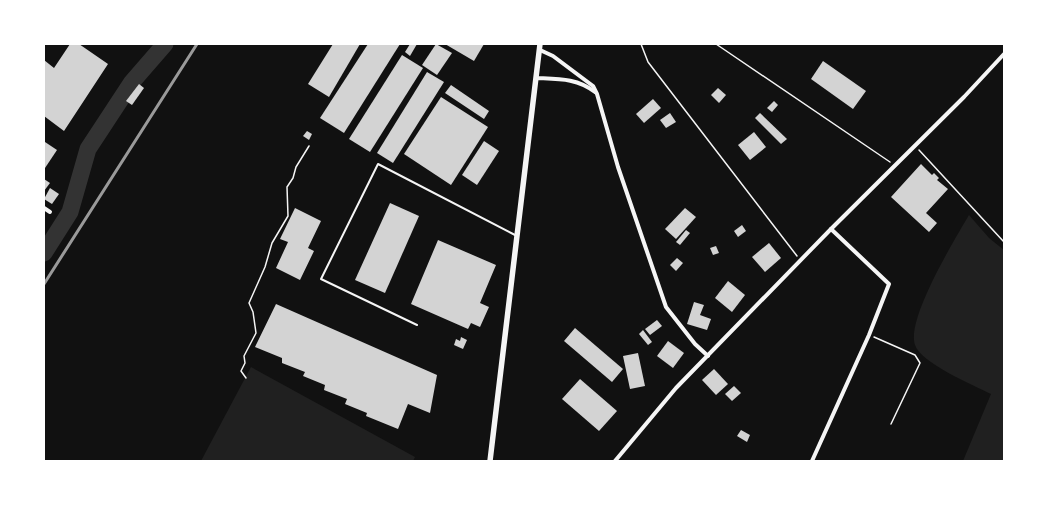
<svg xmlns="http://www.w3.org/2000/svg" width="1048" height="505" font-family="'Work Sans',sans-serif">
	<rect width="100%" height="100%" fill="#111"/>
	<!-- green -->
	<g fill="#202020">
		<path d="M969,215L989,238L1004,250V461H963L991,394C973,385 921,363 915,345C906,319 955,239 969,215Z"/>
		<polygon points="251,367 415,457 413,461 201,461"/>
	</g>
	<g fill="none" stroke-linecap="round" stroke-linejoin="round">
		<!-- river -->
		<polyline stroke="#333" stroke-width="17" points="44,253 70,212 88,149 132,82 165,44"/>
	</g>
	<!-- building -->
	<g fill="#d3d3d3">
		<polygon points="70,44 79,44 108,64 64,131 44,116 44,60 54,68"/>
		<polygon points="333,44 360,44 329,97 308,84"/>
		<polygon points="368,44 400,44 344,133 320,118"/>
		<polygon points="410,44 417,44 410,56 405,52"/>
		<polygon points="436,44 452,53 437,75 422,65"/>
		<polygon points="445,44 484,44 474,61"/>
		<polygon points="402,55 423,68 370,152 349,139"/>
		<polygon points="823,61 866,91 853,109 811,79"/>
		<polygon points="427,72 444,82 393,163 377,153"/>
		<polygon points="139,84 144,88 132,105 126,101"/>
		<polygon points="451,85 489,111 484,119 445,93"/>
		<polygon points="718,88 726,95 719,103 711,95"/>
		<polygon points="441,97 488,127 451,185 404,154"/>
		<polygon points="653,99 661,108 644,123 636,114"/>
		<polygon points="774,101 778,105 772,112 767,108"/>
		<polygon points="670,113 676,122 666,128 660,120"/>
		<polygon points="760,113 787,139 781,144 755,118"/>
		<polygon points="307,131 312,134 309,140 303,136"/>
		<polygon points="754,132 766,147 750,160 738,145"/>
		<polygon points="484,141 499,151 477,185 462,175"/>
		<polygon points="45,142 57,150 45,168 44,167"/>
		<polygon points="921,164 932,175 934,173 939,178 937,180 948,189 926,213 937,223 929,232 891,197"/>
		<polygon points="44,179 50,183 44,191"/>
		<polygon points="50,188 59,194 52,204 44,199"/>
		<polygon points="390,203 419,216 385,293 355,280"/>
		<polygon points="295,208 321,221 308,248 314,251 300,280 276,268 288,242 280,239"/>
		<polygon points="685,208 696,217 676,239 665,229"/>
		<polygon points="742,225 746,231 738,237 734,231"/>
		<polygon points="686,230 690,233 680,245 676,242"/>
		<polygon points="438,240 496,265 480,303 489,307 480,327 471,323 468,329 411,304"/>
		<polygon points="769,243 781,258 765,272 752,257"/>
		<polygon points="716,246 719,253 713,255 710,248"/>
		<polygon points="677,258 683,263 676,271 670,265"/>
		<polygon points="728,281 745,295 732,312 715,298"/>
		<polygon points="694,302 704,305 700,315 711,319 707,330 687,324"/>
		<polygon points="276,304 437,375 430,413 408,404 398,429 366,416 367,413 345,404 347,399 324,390 325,385 303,376 305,372 282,363 282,358 255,347"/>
		<polygon points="657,320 662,326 650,335 645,329"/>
		<polygon points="575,328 623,369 612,382 564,341"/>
		<polygon points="643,330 652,342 648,345 639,334"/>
		<polygon points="461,337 467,340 463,349 454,345 456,339 460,341"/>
		<polygon points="668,341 684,353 673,368 657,356"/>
		<polygon points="638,353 645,386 630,389 623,356"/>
		<polygon points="714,369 728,384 716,395 702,380"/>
		<polygon points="580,379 617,411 599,431 562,399"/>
		<polygon points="734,386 741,393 732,401 725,394"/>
		<polygon points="741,430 750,435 747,442 737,436"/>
	</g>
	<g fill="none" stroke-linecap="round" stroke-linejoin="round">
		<!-- path -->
		<g stroke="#f5f5f5" stroke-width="1.5">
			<polyline points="641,44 648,62 797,256"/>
			<polyline points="716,44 890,162"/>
			<polyline points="919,150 1004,242"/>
			<polyline points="874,337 915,355 920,363 891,424"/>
			<polyline points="246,378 241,371 245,363 244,356 256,333 253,312 249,303 265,267 272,243 288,216 287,187 293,178 296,167 309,146"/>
			<polyline points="1004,405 1004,406"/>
		</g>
		<!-- service -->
		<polyline stroke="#f5f5f5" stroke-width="2" points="417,325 321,279 378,164 515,235"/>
		<!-- minor -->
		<g stroke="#f5f5f5" stroke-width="4">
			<polyline points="540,50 553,56 593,86 597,94 618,167 666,307 695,344 708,356"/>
			<path d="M536,78C558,79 577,78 595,92"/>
			<polyline points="44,208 50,212"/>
			<polyline points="615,461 676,388 831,229 964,97 1004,54"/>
			<polyline points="812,461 869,335 889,284 831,229"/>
		</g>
		<!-- tertiary -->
		<polyline stroke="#f5f5f5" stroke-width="5.5" points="490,461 540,44"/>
		<!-- rail -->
		<polyline stroke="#9a9a9a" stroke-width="3" points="44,284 197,44"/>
	</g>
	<!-- border -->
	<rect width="1048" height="505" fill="none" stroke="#ffffff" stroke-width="90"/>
</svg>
